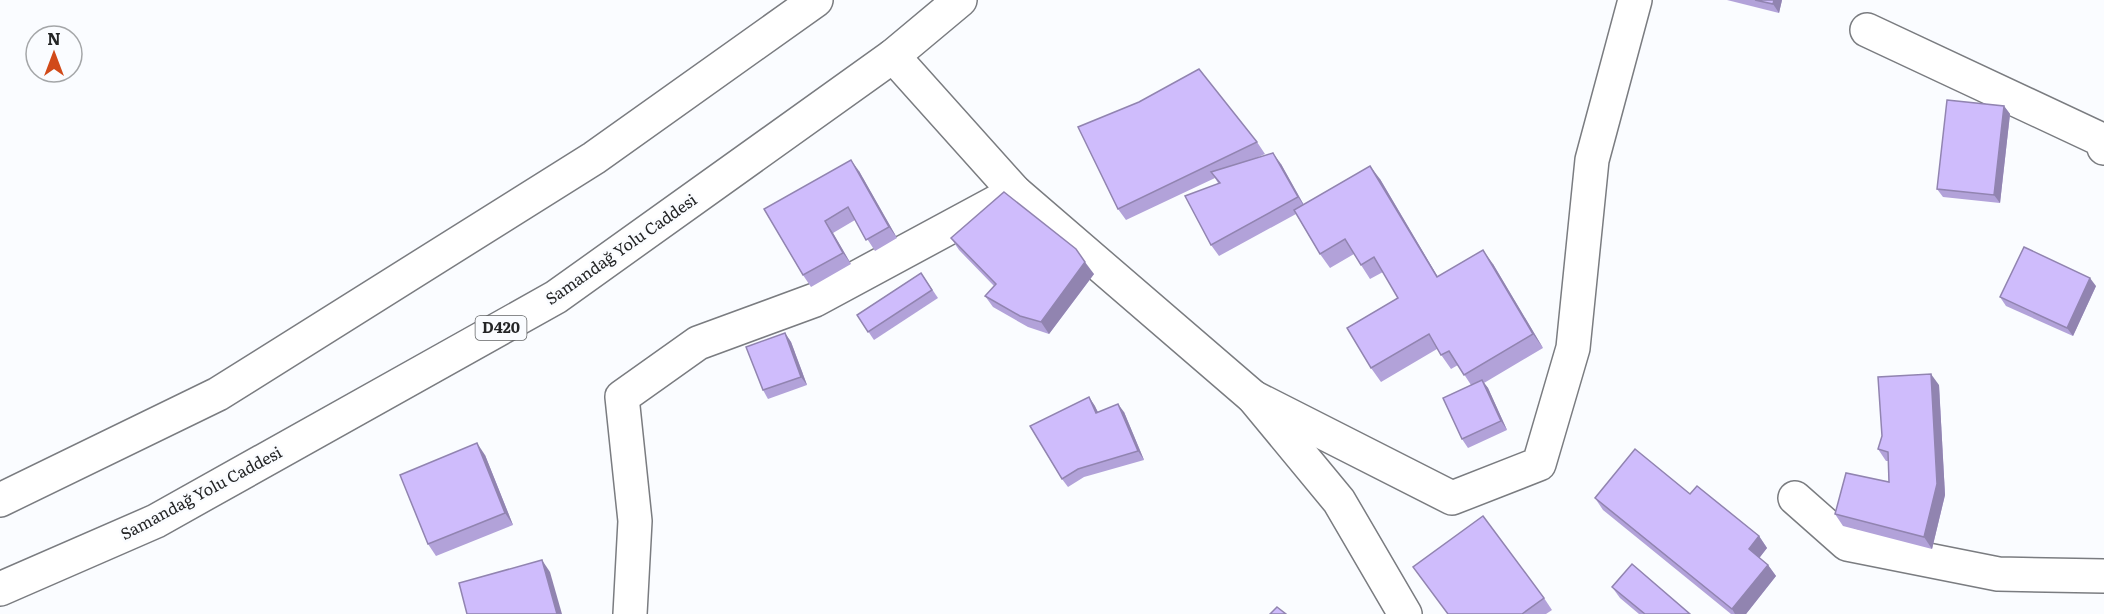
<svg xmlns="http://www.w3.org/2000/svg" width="2104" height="614" font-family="Literata,serif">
	<rect width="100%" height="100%" fill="#fafcff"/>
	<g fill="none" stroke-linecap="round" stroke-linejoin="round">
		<!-- minor casing -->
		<g stroke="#7a7c80" stroke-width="36">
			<g id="minor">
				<polyline points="1867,30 2102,140 2104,148"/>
				<polyline points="893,56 1015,192 1253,397 1339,501 1405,614"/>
				<polyline points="1253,397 1452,498 1539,464 1573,348 1592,160 1635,0"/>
				<polyline points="1795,498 1847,544 1998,574 2104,576"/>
				<polyline points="630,614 635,521 622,397 698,343 815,300 1015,192"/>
			</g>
		</g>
		<!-- trunk casing -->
		<g stroke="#7a7c80" stroke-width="36">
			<g id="trunk">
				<polyline points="0,500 218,394 594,158 816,0"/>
				<polyline points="0,589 156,521 556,297 893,56 960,0"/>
			</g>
		</g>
		<!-- minor -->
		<use href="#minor" stroke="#fff" stroke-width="33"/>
		<!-- trunk -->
		<use href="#trunk" stroke="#fff" stroke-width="33"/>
	</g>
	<!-- wall -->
	<g fill="#b2a2d9">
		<polygon points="1727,0 1782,0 1779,13"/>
		<polygon points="2004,106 2010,114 2000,203 1943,197 1937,189"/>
		<polygon points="1257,142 1265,154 1256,158 1281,164 1304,205 1380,179 1438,277 1493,264 1543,348 1484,383 1488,388 1507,430 1468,448 1462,439 1471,385 1458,365 1451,369 1437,349 1381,382 1371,368 1398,298 1383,272 1370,279 1354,254 1330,268 1320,254 1296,214 1219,256 1211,245 1218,183 1215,178 1126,220 1118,209"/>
		<polygon points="859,171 897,238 875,251 855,220 833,233 851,264 811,287 803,275 764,209"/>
		<polygon points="951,238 1094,274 1049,334 1028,327 993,307 985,296 994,286 959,250"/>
		<polygon points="921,273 938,298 874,340 857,315"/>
		<polygon points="2096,286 2073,336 2006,306 2000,297"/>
		<polygon points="785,333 791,342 807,385 768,399 763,390"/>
		<polygon points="1939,385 1945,495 1932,549 1843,526 1835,514 1889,482 1888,461 1886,461 1878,449"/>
		<polygon points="1089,397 1098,412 1124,412 1144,460 1084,477 1068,487 1062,479"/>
		<polygon points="485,455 513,525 436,556 428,544"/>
		<polygon points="1595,498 1759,536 1767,548 1759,558 1768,565 1776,576 1746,614 1731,614 1603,510"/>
		<polygon points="1612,587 1690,614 1639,614 1620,598"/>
		<polygon points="1544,598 1552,610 1546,614 1447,614"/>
	</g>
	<!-- shaded-wall -->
	<g fill="#9184b0">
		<polygon points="1774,0 1782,0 1779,13 1773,4"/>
		<polygon points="2004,106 2010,114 2000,203 1994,195"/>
		<polygon points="1273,153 1281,164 1306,209 1298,197"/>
		<polygon points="851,160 859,171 897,238 889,227"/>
		<polygon points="1370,166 1380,179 1446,291 1437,277"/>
		<polygon points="825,221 833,233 851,264 843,253"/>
		<polygon points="1483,250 1493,264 1543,348 1533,334"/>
		<polygon points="1085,262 1094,274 1049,334 1041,322"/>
		<polygon points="2090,278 2096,286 2073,336 2067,328"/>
		<polygon points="785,333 791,342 807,385 801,377"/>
		<polygon points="1931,374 1939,385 1945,495 1932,549 1924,537"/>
		<polygon points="1482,380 1488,388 1507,430 1501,421"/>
		<polygon points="1089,397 1095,406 1102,421 1096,413"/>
		<polygon points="1118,404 1124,412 1144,460 1138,451"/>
		<polygon points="477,443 485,455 513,525 505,513"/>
		<polygon points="1759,536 1767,548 1757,561 1749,549"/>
		<polygon points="542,560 550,572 562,614 557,614"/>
		<polygon points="1768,565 1776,576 1746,614 1735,614 1732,609"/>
	</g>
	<!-- building -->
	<g fill="#cfbcfc" stroke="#9184b0" stroke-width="1.5">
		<polygon points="1755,0 1774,0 1773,4"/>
		<polygon points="1199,69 1257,142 1118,209 1078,127 1139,102"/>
		<polygon points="1947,100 2004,106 1994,195 1937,189"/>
		<polygon points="1273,153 1298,197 1211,245 1185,196 1220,183 1211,172"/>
		<polygon points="851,160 889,227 866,240 848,207 825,221 843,253 803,275 764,209"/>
		<polygon points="1370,166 1437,277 1483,250 1533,334 1464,375 1449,351 1441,355 1429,334 1371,368 1347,328 1398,298 1374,257 1361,265 1345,239 1320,254 1294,210"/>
		<polygon points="1004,192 1076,249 1085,262 1041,322 1020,316 985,296 996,284 951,238"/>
		<polygon points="2024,247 2090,278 2067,328 2000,297"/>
		<polygon points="921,273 932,290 868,332 857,315"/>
		<polygon points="785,333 801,377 763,390 746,347"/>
		<polygon points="1931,374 1937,484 1924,537 1835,514 1846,473 1889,482 1888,452 1878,449 1882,436 1878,377"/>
		<polygon points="1482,380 1501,421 1462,439 1443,398"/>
		<polygon points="1089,397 1096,413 1118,404 1138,451 1078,469 1062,479 1030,426"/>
		<polygon points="477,443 505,513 428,544 400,475"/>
		<polygon points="1635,449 1690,494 1697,486 1759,536 1749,549 1768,565 1732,609 1595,498"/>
		<polygon points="1483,516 1544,598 1522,614 1448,614 1413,567"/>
		<polygon points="542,560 557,614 467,614 459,583"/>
		<polygon points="1632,564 1690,614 1645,614 1612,587"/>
		<polygon points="1277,607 1286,614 1270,614"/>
	</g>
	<g text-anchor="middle" stroke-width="5" stroke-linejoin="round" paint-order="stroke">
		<!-- shield labels -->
		<rect fill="#fafcff" stroke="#646667" stroke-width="1.5" x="475.5" y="316" width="51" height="24" rx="4.5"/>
		<g font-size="15" font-weight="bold" fill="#242526">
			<text x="501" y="333">D420</text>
		</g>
		<!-- street labels -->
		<g font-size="16" fill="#242526" stroke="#fafcff">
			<text transform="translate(621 249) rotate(-35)" y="6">Samandağ Yolu Caddesi</text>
			<text transform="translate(201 493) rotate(-28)" y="6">Samandağ Yolu Caddesi</text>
		</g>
	</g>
	<!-- north arrow -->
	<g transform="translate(54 54)"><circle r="28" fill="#fafcff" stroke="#a4a6a8" stroke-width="1.5"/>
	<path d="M0-4.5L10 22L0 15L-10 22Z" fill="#d14a19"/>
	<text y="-9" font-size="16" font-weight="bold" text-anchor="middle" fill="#242526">N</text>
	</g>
</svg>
